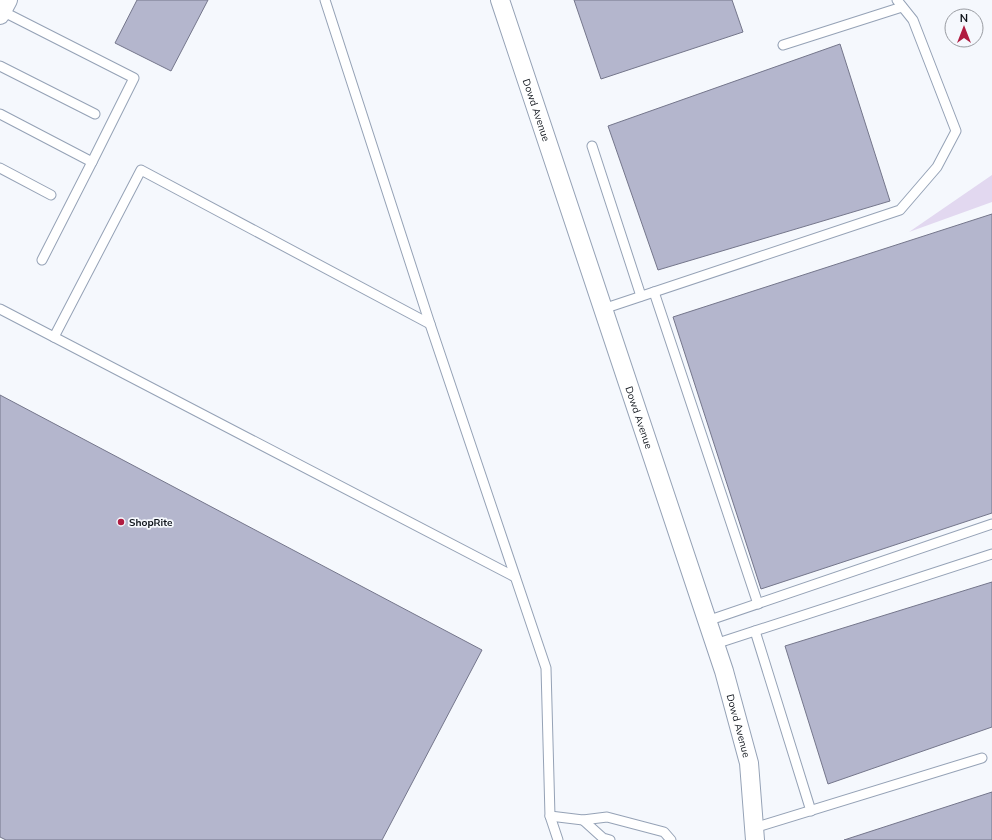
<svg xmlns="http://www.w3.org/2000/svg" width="992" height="840" font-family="Mulish,sans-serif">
	<rect width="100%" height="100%" fill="#f5f8fd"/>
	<!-- green -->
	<polygon fill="#e2d8f0" points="992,175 992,202 909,232"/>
	<!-- building -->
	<g fill="#b4b6cd" stroke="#74768b">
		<polygon points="137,0 208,0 171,71 115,43"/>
		<polygon points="574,0 732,0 743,32 601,79"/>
		<polygon points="840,44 890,201 658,270 608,126"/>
		<polygon points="992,214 992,513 761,589 673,317"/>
		<polygon points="0,395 482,650 382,840 6,840 0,837"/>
		<polygon points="992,582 992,727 828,784 785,646"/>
		<polygon points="992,792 992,840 844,840"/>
	</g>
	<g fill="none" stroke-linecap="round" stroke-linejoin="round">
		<!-- service casing -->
		<g stroke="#95a2b6" stroke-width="11">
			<g id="service">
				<polyline points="325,0 430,324 546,668 550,816 558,840"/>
				<polyline points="2,11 134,78 92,162"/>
				<polyline points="783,45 902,7"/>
				<polyline points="0,66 95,114"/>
				<polyline points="0,114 92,162 42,260"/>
				<polyline points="592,146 641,296"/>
				<polyline points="0,168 51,195"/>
				<polyline points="654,292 758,604"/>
				<polyline points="0,309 515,577"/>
				<polyline points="603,309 900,210 937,167 956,131 913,20 897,0"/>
				<polyline points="54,337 141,170 430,324"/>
				<polyline points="707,621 992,524"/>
				<polyline points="755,631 811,811"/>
				<polyline points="715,644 992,554"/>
				<polyline points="550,816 583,820 607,817 664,832 671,840"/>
				<polyline points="583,820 603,838 610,840"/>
				<polyline points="754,828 982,758"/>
			</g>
		</g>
		<!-- minor casing -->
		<g stroke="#95a2b6" stroke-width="20">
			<g id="minor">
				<path id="s1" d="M500,0L724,671L749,763L755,840"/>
				<polyline points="0,15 8,0"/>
			</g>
		</g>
		<!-- service -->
		<use href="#service" stroke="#fff" stroke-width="9"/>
		<!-- minor -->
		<use href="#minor" stroke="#fff" stroke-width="18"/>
	</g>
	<!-- markers -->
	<circle fill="#b01c41" stroke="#f5f8fd" stroke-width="1.5" cx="121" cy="522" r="4"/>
	<g text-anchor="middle" stroke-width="3.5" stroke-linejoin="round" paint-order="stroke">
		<!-- street labels -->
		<g font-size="10" fill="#0e131a" stroke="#f5f8fd">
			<text dy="4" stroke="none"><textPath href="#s1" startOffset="116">Dowd Avenue</textPath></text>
			<text dy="4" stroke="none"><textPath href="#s1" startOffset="440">Dowd Avenue</textPath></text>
			<text dy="4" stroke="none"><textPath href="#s1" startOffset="764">Dowd Avenue</textPath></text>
		</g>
		<!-- poi labels -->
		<g font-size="10" font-weight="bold" fill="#0e131a" stroke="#f5f8fd" text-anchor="start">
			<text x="129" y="526">ShopRite</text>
		</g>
	</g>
	<!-- north arrow -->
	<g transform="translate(964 28)"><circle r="19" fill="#f5f8fd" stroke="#999ca2"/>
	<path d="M0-3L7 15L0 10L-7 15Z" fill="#b01c41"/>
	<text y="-6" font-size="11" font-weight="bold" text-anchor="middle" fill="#0e131a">N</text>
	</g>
</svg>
